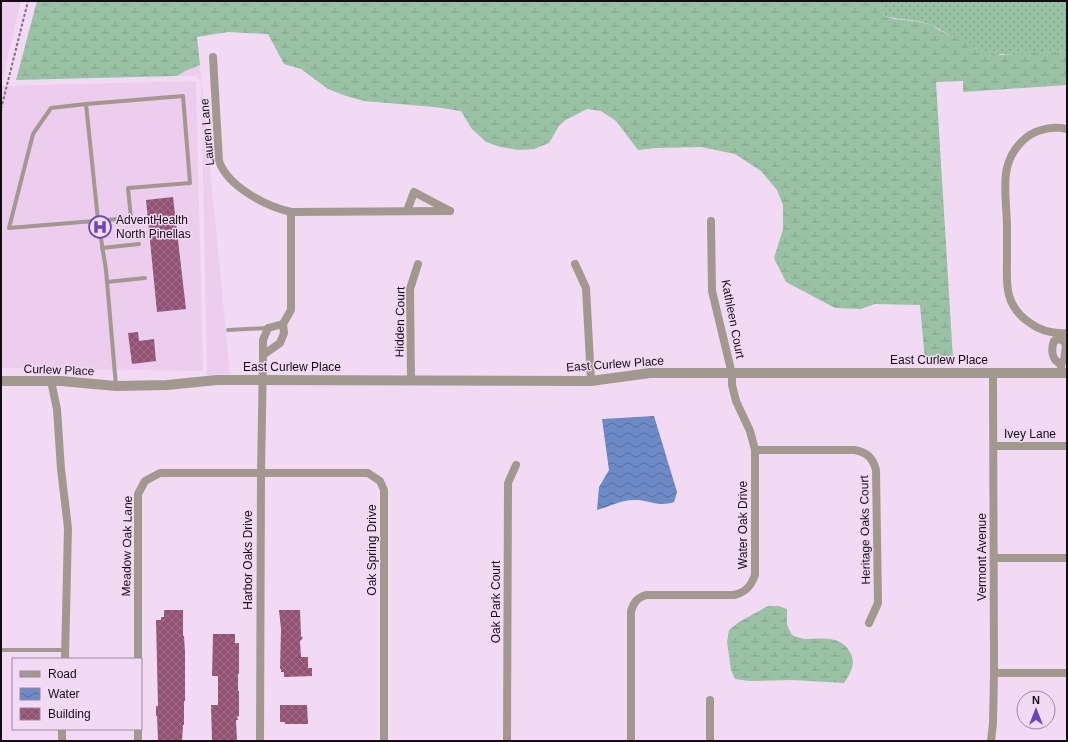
<svg xmlns="http://www.w3.org/2000/svg" width="1068" height="742" font-family="Arial,sans-serif">
	<defs>
		<pattern id="grass-dots" width="8" height="8" patternUnits="userSpaceOnUse"><rect width="8" height="8" fill="#99c1a4"/><path d="M2 2h.1M6 6h.1" fill="none" stroke="#83a58c" stroke-width="1.8" stroke-linecap="round"/></pattern>
		<pattern id="wetland-marsh" width="20" height="14" patternUnits="userSpaceOnUse"><rect width="20" height="14" fill="#99c1a4"/><path d="M1 5h8M5 5V1M11 12h8M15 12V8" fill="none" stroke="#83a58c"/></pattern>
		<pattern id="water-waves" width="16" height="10" patternUnits="userSpaceOnUse"><rect width="16" height="10" fill="#6b8ac6"/><path d="M0 5q4-4 8 0t8 0" fill="none" stroke="#576fa0"/></pattern>
		<pattern id="building-cross-hatch" width="8" height="8" patternUnits="userSpaceOnUse"><rect width="8" height="8" fill="#935174"/><path d="M0 0l8 8M0 8l8-8" fill="none" stroke="#9e6f89"/></pattern>
	</defs>
	<rect width="100%" height="100%" fill="#f3daf4"/>
	<!-- built -->
	<g fill="#eccdee">
		<polygon points="1,1 21,1 1,86 196,81 203,371 1,368"/>
		<polygon points="200,65 230,374 204,375 207,371 201,81 196,76 177,76 185,71"/>
	</g>
	<!-- grass -->
	<path fill="url(#grass-dots)" d="M879,1H1067V51C1037,53 1004,59 975,49C959,43 945,31 929,24C915,19 899,20 884,16Z"/>
	<!-- wetland -->
	<g fill="url(#wetland-marsh)">
		<polygon points="37,1 879,1 884,16 895,19 914,21 929,24 948,35 963,39 975,49 1001,55 1067,51 1067,85 963,92 963,81 936,82 953,359 925,361 920,305 875,304 861,309 835,308 786,282 774,258 783,229 783,205 777,190 761,171 735,154 701,147 657,148 638,150 616,121 601,111 587,109 564,121 559,126 549,143 534,149 519,150 500,147 486,142 471,128 461,111 435,107 364,101 346,96 328,89 301,69 284,64 268,34 228,32 197,37 200,65 185,71 177,76 16,80"/>
		<path d="M768,606H778L787,609V625L792,635C797,637 802,639 807,639C824,638 843,636 851,654C856,665 850,674 844,683L792,680L749,681L735,679L731,670L727,642L729,630L739,622Z"/>
	</g>
	<!-- water -->
	<path fill="url(#water-waves)" d="M654,416L677,492L674,502C658,507 652,501 637,500C622,499 611,506 597,510L599,487L609,470L602,419Z"/>
	<!-- building -->
	<g fill="url(#building-cross-hatch)">
		<polygon points="173,197 186,309 157,312 146,200"/>
		<polygon points="138,332 139,341 154,339 156,361 132,364 128,333"/>
		<polygon points="164,610 183,610 183,636 184,636 185,652 185,701 184,701 184,725 183,725 182,741 158,741 157,716 156,716 156,706 158,706 156,620 161,620 161,617 164,617"/>
		<polygon points="279,610 300,610 301,636 303,638 300,641 301,657 308,657 308,668 312,668 312,676 284,677 284,672 281,672 281,669 280,669 281,629"/>
		<polygon points="213,634 235,634 235,643 239,643 239,674 238,674 238,691 239,691 239,716 237,717 238,720 236,720 237,741 212,741 211,705 218,705 218,676 212,676"/>
		<polygon points="280,705 307,705 308,724 285,724 285,722 280,722"/>
	</g>
	<g fill="none" stroke-linecap="round" stroke-linejoin="round">
		<!-- path -->
		<polyline stroke="#7d6d7e" stroke-width="2" stroke-dasharray="3 2" stroke-linecap="butt" points="1,109 28,1"/>
		<!-- service -->
		<g stroke="#a3988e" stroke-width="4">
			<polyline points="86,104 183,96 190,183 128,188 131,218 9,228 33,134 51,108 86,104 98,220 106,270 116,386"/>
			<polyline points="102,248 139,244"/>
			<polyline points="107,282 145,278"/>
			<polyline points="228,330 267,328"/>
			<polyline points="1,650 65,650"/>
		</g>
		<!-- minor -->
		<g stroke="#a3988e" stroke-width="8">
			<path d="M213,57L219,161C228,187 266,206 291,212L450,211"/>
			<path d="M1067,129C1053,126 1038,129 1027,137C996,162 1007,194 1007,228C1007,239 1007,250 1007,261C1006,287 1006,307 1030,323C1041,331 1054,334 1067,333"/>
			<polyline points="407,211 414,192 450,211"/>
			<polyline points="575,264 586,288 591,381"/>
			<polyline points="263,355 263,340 268,328 283,324"/>
			<path d="M1061,364C1051,360 1051,349 1054,341L1059,339L1064,341L1066,346L1064,360L1061,364V373"/>
			<polyline points="411,380 410,289 418,264"/>
			<polyline points="51,381 57,409 61,469 68,528 65,659"/>
			<polyline points="994,446 1067,446"/>
			<path d="M755,450H854C867,452 873,458 876,470L878,603L869,623"/>
			<polyline points="994,558 1067,558"/>
			<polyline points="138,659 138,494 145,481 160,473 368,473 380,481 384,490 384,741"/>
			<polyline points="994,673 1067,673"/>
			<polyline points="62,741 62,729"/>
			<polyline points="138,741 138,729"/>
			<polyline points="260,741 261,473 263,355 280,343 284,333 283,324 291,310 291,212"/>
			<polyline points="507,741 508,483 516,465"/>
			<path d="M631,741V611C634,602 637,598 646,595H734C746,592 751,586 755,575V450L750,431L736,401L732,385V374L712,291L711,221"/>
			<polyline points="710,741 710,700"/>
			<polyline points="991,741 993,723 994,673 993,373"/>
		</g>
		<!-- tertiary -->
		<polyline stroke="#a3988e" stroke-width="10" points="1,381 61,381 116,386 167,385 217,380 591,381 650,373 1067,373"/>
	</g>
	<!-- icons -->
	<defs>
		<g id="hospital-ring" transform="scale(1.15)"><circle r="9.5" fill="#f3daf4" stroke="#6943bb" stroke-width="1.5"/><path d="M-5-5h3v3.5h4V-5h3V5h-3V1.5h-4V5h-3Z" fill="#6943bb"/></g>
	</defs>
	<g fill-rule="evenodd">
		<use href="#hospital-ring" x="100" y="227"/>
	</g>
	<g text-anchor="middle" stroke-width="3" stroke-linejoin="round" paint-order="stroke">
		<!-- street labels -->
		<g font-size="12" fill="#140c15" stroke="#f3daf4">
			<text transform="translate(207 132) rotate(-95)" y="4">Lauren Lane</text>
			<text transform="translate(733 319) rotate(79)" y="4">Kathleen Court</text>
			<text transform="translate(400 322) rotate(-89)" y="4">Hidden Court</text>
			<text x="939" y="364">East Curlew Place</text>
			<text transform="translate(615 364) rotate(-4)" y="4">East Curlew Place</text>
			<text x="292" y="371">East Curlew Place</text>
			<text transform="translate(59 370) rotate(2)" y="4">Curlew Place</text>
			<text x="1030" y="438">Ivey Lane</text>
			<text transform="translate(743 525) rotate(-90)" y="4">Water Oak Drive</text>
			<text transform="translate(865 530) rotate(-91)" y="4">Heritage Oaks Court</text>
			<text transform="translate(127 546) rotate(-89)" y="4">Meadow Oak Lane</text>
			<text transform="translate(372 550) rotate(-90)" y="4">Oak Spring Drive</text>
			<text transform="translate(982 557) rotate(-90)" y="4">Vermont Avenue</text>
			<text transform="translate(248 560) rotate(-90)" y="4">Harbor Oaks Drive</text>
			<text transform="translate(496 602) rotate(-90)" y="4">Oak Park Court</text>
		</g>
		<!-- poi labels -->
		<g font-size="12" fill="#140c15" stroke="#f3daf4" text-anchor="start">
			<text x="116" y="224">AdventHealth<tspan x="116" dy="14">North Pinellas</tspan></text>
		</g>
	</g>
	<!-- border -->
	<rect width="1068" height="742" fill="none" stroke="#140c15" stroke-width="4"/>
	<!-- legend -->
	<rect x="12" y="658" width="130" height="72" fill="#f3daf4" stroke="#9a889b"/>
	<rect x="20" y="671" width="20" height="6" fill="#a3988e" stroke="#9a889b"/>
	<text x="48" y="678" font-size="12" fill="#140c15">Road</text>
	<rect x="20" y="688" width="20" height="12" fill="url(#water-waves)" stroke="#9a889b"/>
	<text x="48" y="698" font-size="12" fill="#140c15">Water</text>
	<rect x="20" y="708" width="20" height="12" fill="url(#building-cross-hatch)" stroke="#9a889b"/>
	<text x="48" y="718" font-size="12" fill="#140c15">Building</text>
	<!-- north arrow -->
	<g transform="translate(1036 710)"><circle r="19" fill="#f3daf4" stroke="#9a889b"/>
	<path d="M0-3L7 15L0 10L-7 15Z" fill="#6943bb"/>
	<text y="-6" font-size="11" font-weight="bold" text-anchor="middle" fill="#140c15">N</text>
	</g>
</svg>
